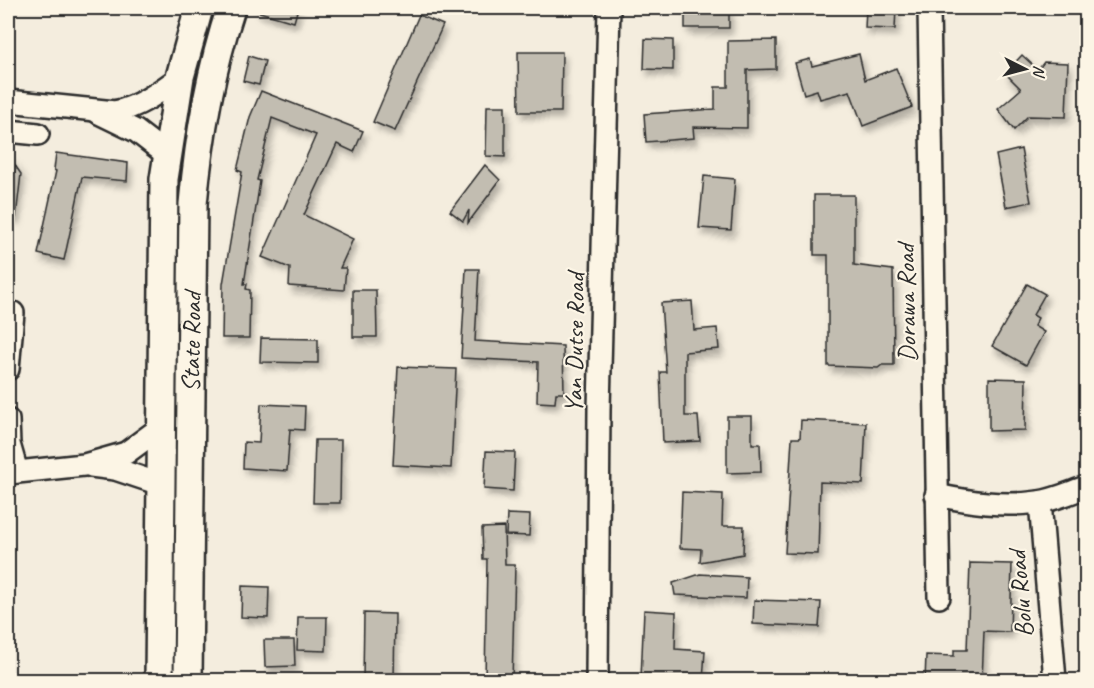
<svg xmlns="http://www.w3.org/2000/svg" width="1094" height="688" font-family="Caveat,sans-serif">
	<defs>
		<filter id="shadow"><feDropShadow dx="3.5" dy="6" stdDeviation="3" flood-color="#0004"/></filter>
	</defs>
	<rect width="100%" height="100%" fill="#f4edde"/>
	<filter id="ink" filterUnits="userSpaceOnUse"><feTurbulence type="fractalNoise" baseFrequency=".0167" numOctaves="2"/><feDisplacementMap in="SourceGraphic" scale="12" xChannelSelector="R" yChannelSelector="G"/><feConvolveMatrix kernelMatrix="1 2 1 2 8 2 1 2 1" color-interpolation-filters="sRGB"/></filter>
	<g filter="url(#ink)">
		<!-- building -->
		<g fill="#c2bdb1" stroke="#2b2b2b" stroke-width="1.5" filter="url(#shadow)">
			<polygon points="257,8 298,8 294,22 256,11"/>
			<rect x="685" y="8" width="44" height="20"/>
			<polygon points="866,8 896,8 895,29 865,28"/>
			<polygon points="419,15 443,25 395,131 373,122"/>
			<polygon points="645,39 673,40 673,70 644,69"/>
			<polygon points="776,40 776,69 747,70 747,128 693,127 694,138 646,142 644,114 715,109 715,87 728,87 728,41"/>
			<polygon points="518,52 562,52 561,112 519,112"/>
			<polygon points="859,54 865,80 896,68 912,107 863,126 850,91 820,99 817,90 804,94 795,63 810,59 812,66"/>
			<polygon points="1022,55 1038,70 1044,62 1068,63 1066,117 1028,116 1014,130 998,109 1021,89 1005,73"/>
			<polygon points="249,56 265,61 259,85 243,81"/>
			<polygon points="261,91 363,131 354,152 337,144 304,215 353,239 340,268 346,268 344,290 289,286 290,268 262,257 316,135 272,118 257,180 260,181 244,284 247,284 246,289 250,290 249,338 222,338 223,284 242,172 237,170 250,117"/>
			<polygon points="487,106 505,106 505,157 486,156"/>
			<polygon points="1021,149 1031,202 1006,207 996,155"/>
			<polygon points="56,153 128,163 127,181 82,177 64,260 38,254 56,171 54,170"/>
			<polygon points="8,155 21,174 16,217 8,216"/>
			<polygon points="485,165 500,180 468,223 469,210 463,221 450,211"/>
			<polygon points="704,176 735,179 731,230 699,228"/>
			<polygon points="814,195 854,195 854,265 893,270 894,365 882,365 878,368 828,366 828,255 814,255"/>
			<polygon points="466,269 479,269 475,341 563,346 564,393 556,393 555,403 537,402 538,362 461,358"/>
			<polygon points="1027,284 1045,294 1033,315 1038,318 1034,326 1044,332 1026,365 992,346"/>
			<polygon points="353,290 376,290 377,337 353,337"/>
			<polygon points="692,301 694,330 717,328 719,349 685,352 685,416 698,416 700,441 663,443 660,372 666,372 661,303"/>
			<polygon points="261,338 318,339 318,363 260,362"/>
			<polygon points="398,367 456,369 451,468 393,465"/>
			<polygon points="989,378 1026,379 1025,430 989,431"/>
			<polygon points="261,404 305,406 304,430 290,429 287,471 243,468 244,442 259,443"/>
			<polygon points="727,416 752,416 752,444 760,444 761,472 727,473"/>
			<polygon points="801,420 866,423 863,484 820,482 818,554 785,553 792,438 800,438"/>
			<polygon points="315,440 341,440 340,503 313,503"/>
			<polygon points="486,451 515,452 513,491 484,489"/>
			<polygon points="682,492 723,494 722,526 744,526 743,554 700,562 701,549 680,548"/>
			<polygon points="507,514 530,515 529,536 506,535"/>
			<polygon points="504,527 505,565 515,565 512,681 485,681 487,559 483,559 482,528"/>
			<polygon points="970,563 1012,564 1010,632 984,631 982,681 925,681 926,655 954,656 954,650 967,650"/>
			<polygon points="700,574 747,577 746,598 675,595 673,583"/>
			<polygon points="242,586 269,587 268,618 241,617"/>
			<polygon points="754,600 821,602 819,627 753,624"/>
			<polygon points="644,610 676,612 675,649 705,651 703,681 641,678"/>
			<polygon points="364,613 395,614 394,681 363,681"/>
			<polygon points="298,617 327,617 326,651 297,650"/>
			<polygon points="264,640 294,640 295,666 265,667"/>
		</g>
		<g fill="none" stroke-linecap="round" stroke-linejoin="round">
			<!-- minor casing -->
			<g stroke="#2b2b2b" stroke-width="26">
				<g id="minor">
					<polyline points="929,8 939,597"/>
					<path d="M8,101L115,112C141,106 159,92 180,77"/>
					<polyline points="99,113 136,131 167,155"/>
					<polyline points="8,131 38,134"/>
					<polyline points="8,369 13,313"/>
					<polyline points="8,420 9,444 17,472"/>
					<polyline points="91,466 115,469 160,484"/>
					<polyline points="8,473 84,465 126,453 160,428"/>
					<path d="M936,495C970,502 1003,507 1038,502C1054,500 1071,492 1086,487"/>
					<polyline points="1040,502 1055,680"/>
					<polyline points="597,680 599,409 609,8"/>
				</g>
			</g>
			<!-- major casing -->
			<g stroke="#2b2b2b" stroke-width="32">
				<g id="major">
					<polyline points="159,680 164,179 180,77 199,8"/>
					<path d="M188,680L193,204C199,136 210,72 231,8"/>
				</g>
			</g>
			<!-- minor -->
			<use href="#minor" stroke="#fcf5e5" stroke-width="21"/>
			<!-- major -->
			<use href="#major" stroke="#fcf5e5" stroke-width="27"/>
		</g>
	</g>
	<g text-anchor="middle" stroke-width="4.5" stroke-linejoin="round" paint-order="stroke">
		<!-- street labels -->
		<g font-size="26" fill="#2b2b2b" stroke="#fcf5e5">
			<text transform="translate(906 303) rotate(-91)" y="9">Dorawa Road</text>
			<text transform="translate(191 342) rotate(-89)" y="9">State Road</text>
			<text transform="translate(574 343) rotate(-89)" y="9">Yan Dutse Road</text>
			<text transform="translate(1020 594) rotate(-95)" y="9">Bolu Road</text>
		</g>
	</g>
	<!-- margin -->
	<rect width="1094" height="688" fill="none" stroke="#fcf5e5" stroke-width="30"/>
	<rect x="15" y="15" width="1064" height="658" fill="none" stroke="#2b2b2b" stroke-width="2" filter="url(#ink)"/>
	<!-- north arrow -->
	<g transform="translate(1025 69) rotate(96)" stroke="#fcf5e5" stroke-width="4.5" paint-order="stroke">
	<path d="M0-4.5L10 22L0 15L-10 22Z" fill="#2b2b2b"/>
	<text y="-9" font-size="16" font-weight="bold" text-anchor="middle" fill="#2b2b2b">N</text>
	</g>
</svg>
